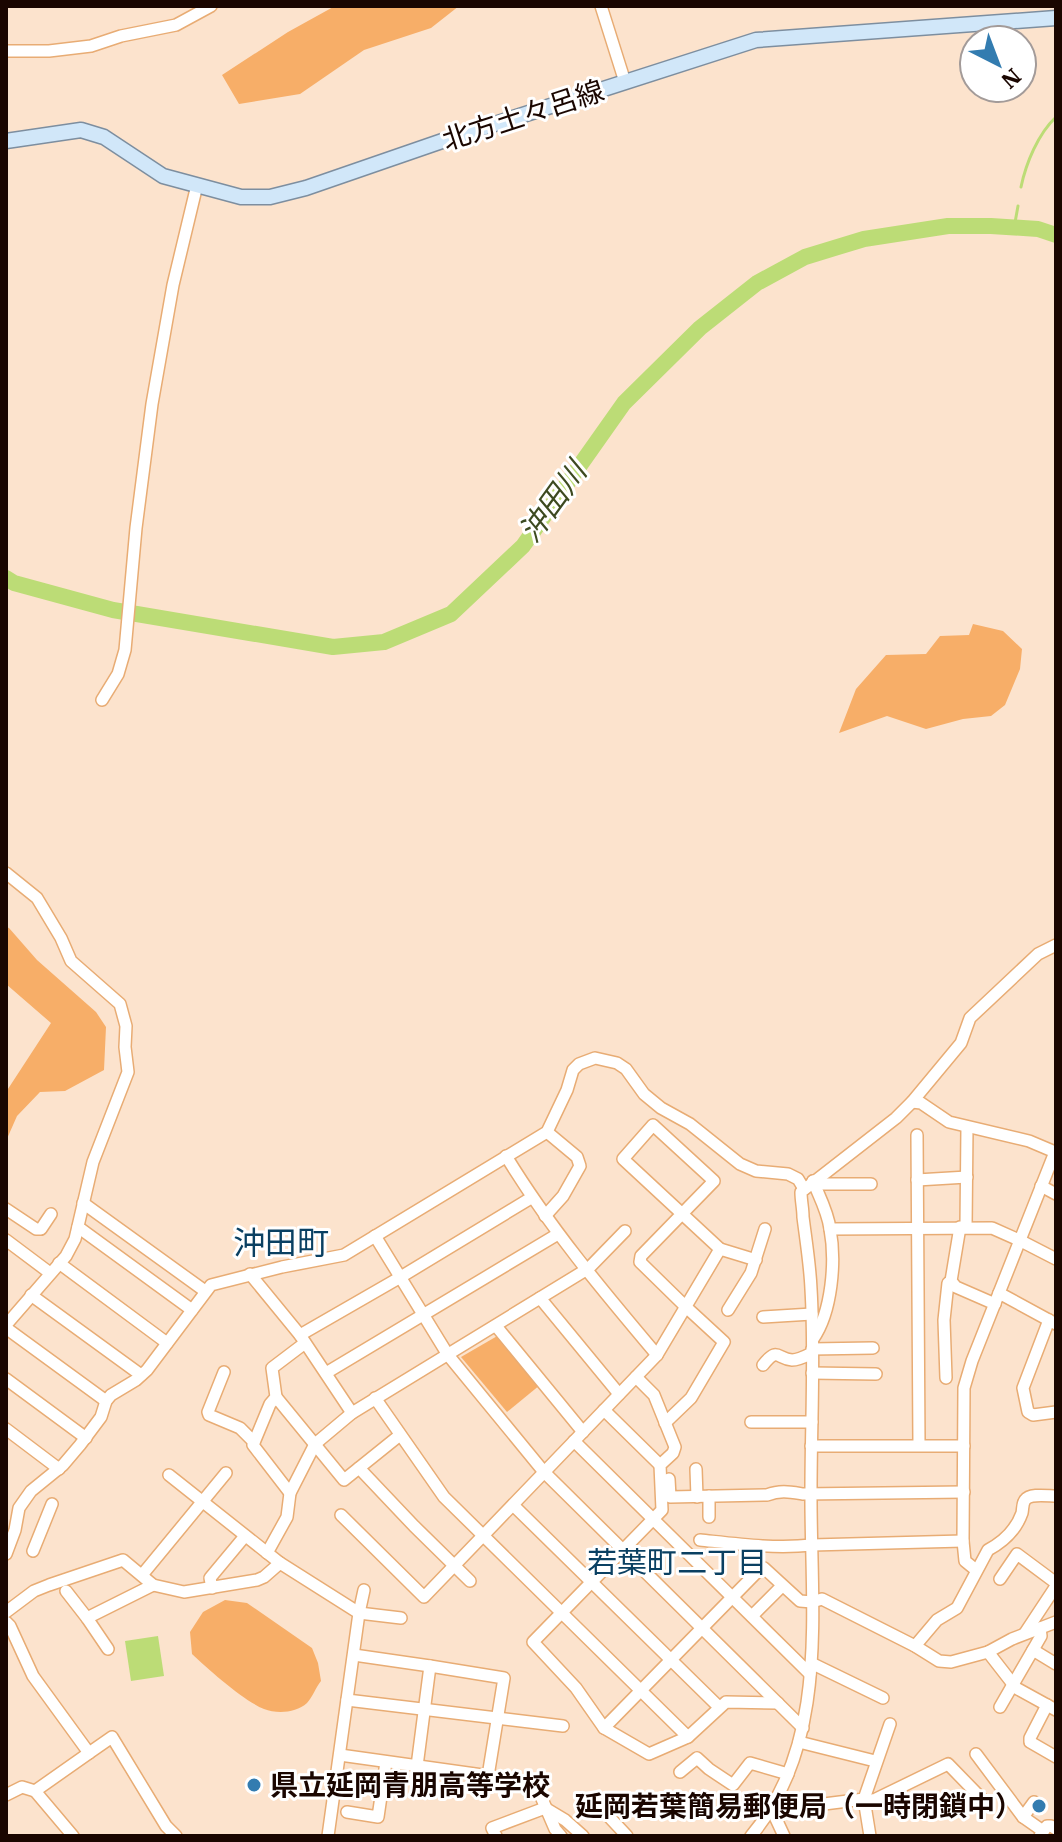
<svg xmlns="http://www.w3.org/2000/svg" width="1062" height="1842" font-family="'IBM Plex Serif','Noto Sans JP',serif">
	<rect width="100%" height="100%" fill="#fce3cd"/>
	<!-- green -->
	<g fill="#f7ae68">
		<polygon points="335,6 459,6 431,28 364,50 300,94 239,104 222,75 288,32"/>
		<polygon points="973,624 1003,631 1022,649 1020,669 1005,705 991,716 963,719 926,729 887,716 839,733 856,689 886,655 926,654 940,636 969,635"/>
		<polygon points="6,927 9,928 37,960 96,1012 106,1027 104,1070 65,1091 40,1092 17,1116 6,1141 6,1092 51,1023 6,984"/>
		<polygon points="499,1335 540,1385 507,1412 461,1357"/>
		<path d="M225,1600L247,1603L312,1648L318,1663L321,1681C316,1687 312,1698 307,1703C296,1713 277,1714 264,1709C244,1701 209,1670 192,1654L190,1632L203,1612Z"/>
	</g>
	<!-- water -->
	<polygon fill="#bcdc76" points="158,1636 164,1676 131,1681 125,1641"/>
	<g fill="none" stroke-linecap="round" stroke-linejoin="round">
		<!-- stream -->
		<g stroke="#bcdc76" stroke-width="3">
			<path d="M1021,187C1026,163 1038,134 1056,117"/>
			<polyline points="1014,228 1018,206"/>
		</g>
		<!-- river -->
		<polyline stroke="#bcdc76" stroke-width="16" points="6,578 14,583 113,610 333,647 384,642 451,614 523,546 624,403 700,328 757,283 805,257 864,239 948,226 991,226 1038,229 1056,235"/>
		<!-- minor casing -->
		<g stroke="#e8ac74" stroke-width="14">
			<g id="minor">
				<polyline points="601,6 625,82"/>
				<polyline points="6,51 49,51 91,46 121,36 176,25 211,6"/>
				<polyline points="102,700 118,674 125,650 136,528 152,404 173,285 197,185"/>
				<polyline points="6,873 37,898 61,938 71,961 120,1004 126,1026 125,1047 128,1072 93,1162 75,1239 66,1256 6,1325"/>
				<polyline points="912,1102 921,1103 949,1122 1029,1141 1055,1152 972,1361 964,1388 963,1541 965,1561 976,1570"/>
				<polyline points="917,1135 919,1445"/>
				<path d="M506,1156C550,1228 603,1291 657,1355"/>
				<polyline points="917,1180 967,1177"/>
				<polyline points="813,1181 823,1184 871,1184"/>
				<polyline points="1041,1186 1056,1194"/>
				<polyline points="83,1203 205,1291"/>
				<polyline points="6,1209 36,1229 41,1229 51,1214"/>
				<polyline points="545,1216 563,1196 580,1166 577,1157 547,1132"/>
				<polyline points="78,1227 192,1310"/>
				<polyline points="960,1227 951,1281 956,1287 995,1304"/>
				<polyline points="966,1227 967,1127"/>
				<polyline points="830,1229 992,1228 1019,1240 1056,1259"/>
				<polyline points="375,1236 448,1355 544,1472 803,1728"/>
				<polyline points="6,1240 50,1273"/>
				<polyline points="720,1249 756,1260"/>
				<polyline points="59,1263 167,1343"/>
				<polyline points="250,1274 300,1335 352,1413"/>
				<polyline points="999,1293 1056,1324"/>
				<polyline points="31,1295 141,1375"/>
				<polyline points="540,1298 619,1394"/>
				<polyline points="728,1310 751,1273 765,1229"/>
				<polyline points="763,1317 812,1314"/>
				<polyline points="1049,1320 1023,1388 1028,1412 1033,1415 1056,1412"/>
				<polyline points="496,1326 583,1432"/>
				<polyline points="6,1328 106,1401"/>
				<polyline points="300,1335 399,1278 531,1198"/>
				<path d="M813,1339C832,1312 836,1261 830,1229C828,1212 819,1196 813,1181"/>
				<polyline points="812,1349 873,1348"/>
				<path d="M763,1365C778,1346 777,1359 792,1360C799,1360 806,1356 812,1353"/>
				<polyline points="224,1372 208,1412 209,1415 240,1428 254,1442"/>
				<polyline points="326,1373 558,1234"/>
				<polyline points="812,1373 876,1374"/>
				<polyline points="636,1377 654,1395 675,1447 673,1453 660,1465 662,1510 533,1642 576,1688 604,1728 649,1754 688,1737 726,1702 778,1703"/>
				<polyline points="946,1378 944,1320 948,1283 951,1281"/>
				<polyline points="6,1379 86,1438"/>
				<polyline points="276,1397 344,1480 400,1435"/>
				<polyline points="375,1398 444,1497 688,1737"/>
				<polyline points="604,1410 660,1465"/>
				<polyline points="751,1422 812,1422"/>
				<polyline points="6,1429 59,1469"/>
				<polyline points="574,1441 810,1674"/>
				<polyline points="811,1446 964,1446"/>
				<polyline points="359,1468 414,1526 470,1581"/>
				<polyline points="696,1469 697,1497"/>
				<polyline points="169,1475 280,1563"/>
				<path d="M669,1479L670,1497L767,1495C780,1490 790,1492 803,1494L964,1492"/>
				<polyline points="290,1493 253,1445 270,1404 276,1397 272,1368 305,1343"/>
				<polyline points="709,1496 709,1517"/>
				<polyline points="513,1505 719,1707"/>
				<polyline points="341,1515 424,1597 657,1355 720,1249 623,1159 653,1125 714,1181 641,1256 640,1262 686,1307 724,1342 691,1398 665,1423"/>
				<path d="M700,1540C738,1544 775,1549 812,1545L963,1541"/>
				<polyline points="33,1551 52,1504"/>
				<polyline points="267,1553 287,1517 290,1493 315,1444 352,1413 589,1268 625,1231"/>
				<polyline points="6,1554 15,1530 19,1508 31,1491 63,1465 80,1445 101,1417 106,1401 111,1395 136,1380 147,1370 211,1285 282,1267 344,1255 547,1132 567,1090 573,1070 579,1064 595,1058 617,1063 626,1069 644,1094 661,1108 690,1124 740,1164 756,1171 788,1174 798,1179 804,1189"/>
				<polyline points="142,1575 226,1473"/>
				<polyline points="1000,1579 1017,1554 1056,1583"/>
				<polyline points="212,1588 210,1578 245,1536"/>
				<polyline points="364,1590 359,1613 401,1618"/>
				<polyline points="66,1591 87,1618 153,1585"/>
				<polyline points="6,1612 34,1591 49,1585 123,1560 153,1585 184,1592 257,1580 264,1577 280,1563 359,1613 328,1836"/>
				<polyline points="752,1616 780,1588"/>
				<polyline points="87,1618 108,1649"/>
				<polyline points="6,1622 10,1626 33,1676 89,1753 35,1791"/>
				<polyline points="1025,1633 1056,1586"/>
				<path d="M915,1646L937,1620L957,1608L988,1550C1003,1542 1016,1530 1022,1513C1023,1509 1022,1504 1025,1500C1030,1493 1048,1496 1056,1496"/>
				<polyline points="1033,1650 1056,1664"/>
				<polyline points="988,1652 1016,1688 1056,1710"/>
				<polyline points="354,1655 430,1666"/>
				<polyline points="811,1663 883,1698"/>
				<polyline points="347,1700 563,1726"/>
				<polyline points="1047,1705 1030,1738 1030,1742 1056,1757"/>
				<polyline points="1000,1707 1041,1636 1040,1628"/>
				<polyline points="604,1728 760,1569 764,1568 800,1601 812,1602 822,1599 915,1646 939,1661 951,1662 988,1652 1012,1639 1056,1622"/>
				<polyline points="799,1742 875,1761"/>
				<polyline points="89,1753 112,1737 166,1826 176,1836"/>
				<polyline points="976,1754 1023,1817 1043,1831"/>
				<polyline points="340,1755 518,1780 536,1785 555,1829 561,1836"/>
				<polyline points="417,1766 430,1666 504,1678 488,1776"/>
				<polyline points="680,1772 697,1758 709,1769 733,1785 750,1763 788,1774"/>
				<polyline points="6,1795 22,1787 35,1791 73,1836"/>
				<polyline points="598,1805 627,1836"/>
				<polyline points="347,1812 378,1817 386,1762"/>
				<polyline points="1023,1817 1034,1802"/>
				<polyline points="496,1836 492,1828 545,1808 565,1820 583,1836"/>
				<path d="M751,1836C831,1741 810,1605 811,1490C811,1423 815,1356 811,1289C810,1265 806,1241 803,1217C803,1208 801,1201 801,1192L896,1118L912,1102L961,1043L970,1018L1038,954L1056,945"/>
				<polyline points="784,1836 771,1808 792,1808 864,1799 890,1724"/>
				<polyline points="870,1836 864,1799 868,1801 876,1799 948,1764 985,1802"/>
				<polyline points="1040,1836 1047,1826 1051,1826 1056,1829"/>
			</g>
		</g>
		<!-- major casing -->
		<g stroke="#7d8e9f" stroke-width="17">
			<polyline id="major" points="6,141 81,130 104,137 163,176 241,197 270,197 306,188 448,139 756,40 1056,18"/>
		</g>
		<!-- minor -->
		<use href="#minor" stroke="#fff" stroke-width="11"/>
		<!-- major -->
		<use href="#major" stroke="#d1e7f9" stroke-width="14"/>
	</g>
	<!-- markers -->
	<g fill="#337cb0" stroke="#fff" stroke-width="3">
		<circle cx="254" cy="1785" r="8"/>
		<circle cx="1039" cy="1806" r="8"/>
	</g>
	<g text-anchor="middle" stroke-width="6" stroke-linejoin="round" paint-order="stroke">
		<!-- street labels -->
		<g font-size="28" fill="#1a0600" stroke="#fff">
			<text transform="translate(523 115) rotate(-18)" y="10">北方土々呂線</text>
		</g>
		<!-- poi labels -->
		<g font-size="28" font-weight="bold" fill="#1a0600" stroke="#fff" text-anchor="start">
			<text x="270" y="1795">県立延岡青朋高等学校</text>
			<text x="1023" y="1816" text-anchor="end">延岡若葉簡易郵便局（一時閉鎖中）</text>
		</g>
		<!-- water labels -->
		<g font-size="30" font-style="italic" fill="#3d4a20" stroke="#fff">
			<text transform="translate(553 502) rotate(-54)" y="10">沖田川</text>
		</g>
		<!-- neighbourhood labels -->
		<g font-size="30" fill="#0a4062" stroke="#fff">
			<text x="677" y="1573">若葉町二丁目</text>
		</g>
		<!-- quarter labels -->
		<g font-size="32" fill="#0a4062" stroke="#fff">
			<text x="281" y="1254">沖田町</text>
		</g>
	</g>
	<!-- border -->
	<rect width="1062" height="1842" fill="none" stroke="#1a0600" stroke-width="16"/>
	<!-- north arrow -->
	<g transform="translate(998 64) rotate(138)"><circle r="38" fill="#ffffff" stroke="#a39b99" stroke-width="2"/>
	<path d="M0-6L14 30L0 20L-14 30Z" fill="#337cb0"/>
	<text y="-12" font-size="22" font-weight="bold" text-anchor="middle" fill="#1a0600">N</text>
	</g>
</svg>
